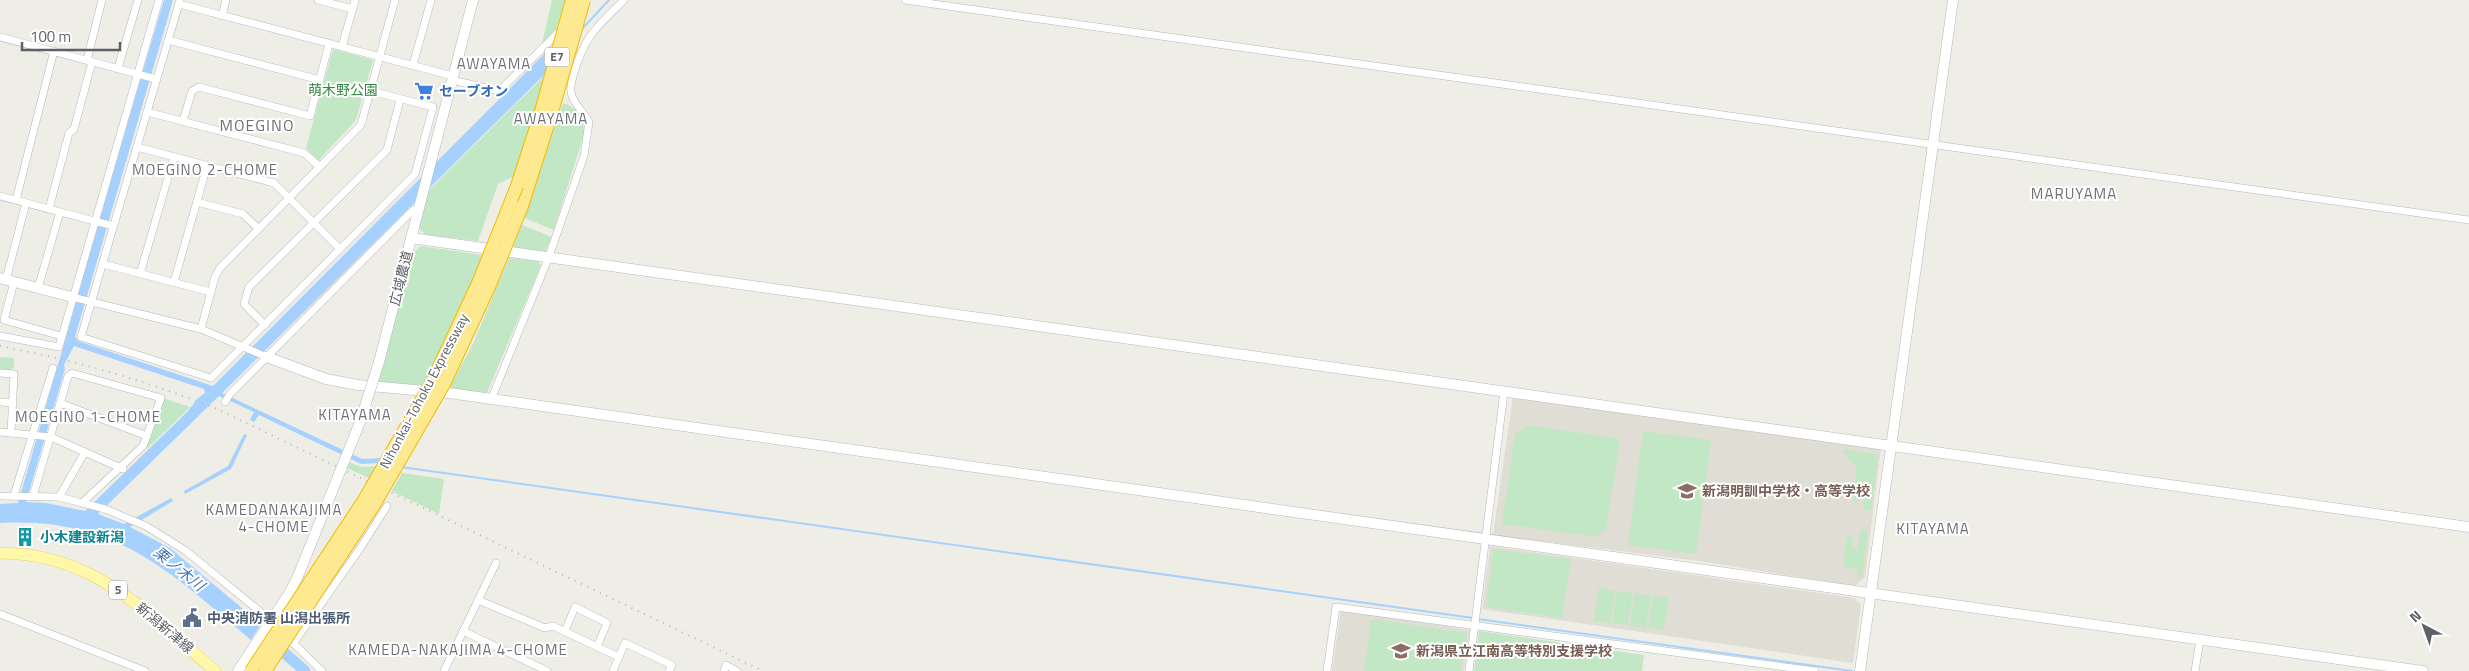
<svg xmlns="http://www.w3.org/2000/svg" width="2469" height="671" font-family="'Titillium Web','Noto Sans JP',sans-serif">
	<rect width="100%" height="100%" fill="#efeee6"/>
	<!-- education -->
	<g fill="#dfddd4">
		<polygon points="1513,397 1881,448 1865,577 1855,586 1699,561 1493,535"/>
		<polygon points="1490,546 1854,598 1861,605 1853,663 1482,609"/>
		<polygon points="1341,610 1470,630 1464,671 1332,671"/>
	</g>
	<!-- green -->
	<g fill="#c2e7c5">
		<polygon points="552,0 566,0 556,29 542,44"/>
		<polygon points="333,49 373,60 356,120 318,161 306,148"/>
		<polygon points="546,74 515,176 498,184 478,241 426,235 418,227 427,192"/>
		<path d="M563,103C577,108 585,118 584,134L554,230L524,218Z"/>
		<polygon points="522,225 552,237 545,252 512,250"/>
		<polygon points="421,246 482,255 475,280 425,385 378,383 412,253"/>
		<polygon points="509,258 538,261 541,265 486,395 448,390 473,344"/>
		<polygon points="0,357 14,358 14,368 11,370 0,369"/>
		<polygon points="163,398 190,407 148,448 146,446"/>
		<polygon points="1528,425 1620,439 1606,530 1596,537 1502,524 1515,434"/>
		<polygon points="1643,431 1711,440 1696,554 1628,545"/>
		<polygon points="1844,449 1878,455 1871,511 1863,509 1864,491 1859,490 1858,501 1853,501 1857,468 1844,453"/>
		<polygon points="349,462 361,467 379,466 371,479 347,468"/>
		<polygon points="402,473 444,479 439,514 392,491"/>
		<polygon points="1861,529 1868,530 1862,576 1857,574 1858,568 1843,567 1847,535 1853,536 1851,549 1857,550"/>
		<polygon points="1493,549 1571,559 1562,618 1486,607"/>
		<polygon points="1599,588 1615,591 1610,623 1594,621"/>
		<polygon points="1617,591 1633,593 1628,625 1612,623"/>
		<polygon points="1635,593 1651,596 1646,628 1630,626"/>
		<polygon points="1653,596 1669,598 1664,630 1648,628"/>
		<polygon points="1371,619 1467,633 1461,671 1364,671"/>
		<polygon points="1479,631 1644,655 1642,671 1474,671"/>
	</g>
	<!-- water -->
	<g fill="#a6d1ff" fill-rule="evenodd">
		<path d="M164,0H173L75,337L78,341L213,386L553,45L547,72L222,393L362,459L383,458L380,463L361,464L259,415L254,422L250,420L254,412L219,396L98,514L124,524L171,498L173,501L130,527L170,548L261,624L251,640C169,571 116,517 0,523V504L18,503C67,335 114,167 164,0ZM74,346L204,389L205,393L198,398L187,412L85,511L46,503L26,502L65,369L64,365Z"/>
		<polygon points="244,434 247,435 231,469 185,494 184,491 228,466"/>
	</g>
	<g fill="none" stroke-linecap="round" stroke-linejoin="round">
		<!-- stream -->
		<g stroke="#a6d1ff" stroke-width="2">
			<polyline points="580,31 609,0"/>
			<polyline points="401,467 1473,618"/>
			<polyline points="1478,619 1852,671"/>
		</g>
		<!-- river -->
		<polyline stroke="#a6d1ff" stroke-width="11" points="274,644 305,671"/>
		<!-- street casing -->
		<g stroke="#b6b7bc" stroke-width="8">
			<g id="street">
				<polyline points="180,0 81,337 211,378 415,174 433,107 371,91"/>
				<polyline points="318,0 353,9"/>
				<polyline points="905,0 2469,220"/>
				<polyline points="179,4 453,76"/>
				<polyline points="222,16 226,0"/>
				<polyline points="0,37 156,79"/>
				<polyline points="168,40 320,80"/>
				<polyline points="342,47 355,0"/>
				<polyline points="87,60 102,0"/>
				<polyline points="413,65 431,0"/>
				<polyline points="118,68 138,0"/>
				<polyline points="452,80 499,91 562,29"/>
				<polyline points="147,112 304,153 320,167"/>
				<polyline points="183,121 192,91 199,87 310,116 329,44"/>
				<polyline points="137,147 274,183 340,249"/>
				<polyline points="0,196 113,226"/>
				<polyline points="16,200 54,51"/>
				<polyline points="197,202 243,214 259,229"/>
				<polyline points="49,209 69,133 74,129 92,62"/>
				<polyline points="103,264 211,292"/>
				<polyline points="140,274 174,157"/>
				<polyline points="6,280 26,203"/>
				<polyline points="14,282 4,320 61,336"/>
				<polyline points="174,282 207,166"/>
				<polyline points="38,288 60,212"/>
				<polyline points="72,297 201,329 267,357"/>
				<polyline points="265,325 244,304 249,287 387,150 400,100"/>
				<polyline points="201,329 215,277 220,268 361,125 395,0"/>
				<polyline points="0,336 59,347 159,0"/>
				<polyline points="0,373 14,374 11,433"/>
				<path d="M491,400L548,259L584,156L589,122C584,112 573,104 571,92C570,85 573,76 575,69C587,33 598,26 624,0"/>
				<polyline points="0,402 13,403"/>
				<polyline points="225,402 230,394 413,210"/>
				<polyline points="60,403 147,436"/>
				<polyline points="0,432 51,437 123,469"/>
				<polyline points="14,495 53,368"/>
				<polyline points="0,496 59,497 105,509 146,526 186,551 274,623"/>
				<polyline points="33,496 68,376 72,373 161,398 143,446 83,502"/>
				<polyline points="59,497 85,452"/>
				<polyline points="478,600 545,628 553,626 619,657"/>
				<polyline points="0,614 145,671"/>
				<polyline points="463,631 547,671"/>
				<polyline points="565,631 575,607 607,623 597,647"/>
				<polyline points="286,636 322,671"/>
				<polyline points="293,644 361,547 387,506"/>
				<polyline points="444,671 496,563"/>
				<polyline points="613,671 625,643 672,665 669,671"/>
				<polyline points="724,671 726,665 737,671"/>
				<polyline points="1327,671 1336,607 1815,671"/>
				<polyline points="1469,671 1504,392"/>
				<polyline points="2195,671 2200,640"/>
			</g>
		</g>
		<!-- secondary casing -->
		<g stroke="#b7b9bf" stroke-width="11">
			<g id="secondary">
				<polyline points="411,238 2469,527"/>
				<polyline points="0,278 72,297"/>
				<polyline points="267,357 326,379 358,385 449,393 2423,671"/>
				<polyline points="379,362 473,0"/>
				<polyline points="238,671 290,592 298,576"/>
				<polyline points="1860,671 1953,0"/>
			</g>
		</g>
		<!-- primary casing -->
		<g stroke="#f1d35d" stroke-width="12">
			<path id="primary" d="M0,553C95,553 148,614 215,671"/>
		</g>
		<!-- highway casing -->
		<g stroke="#f4bb01" stroke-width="14">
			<g id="highway">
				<polyline points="517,186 540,115"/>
				<polyline points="522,206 552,112"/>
				<polyline points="432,382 479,281"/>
				<polyline points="444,384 489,287"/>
			</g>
		</g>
		<!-- street -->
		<use href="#street" stroke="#fff" stroke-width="7"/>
		<!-- secondary -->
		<use href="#secondary" stroke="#fff" stroke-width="10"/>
		<!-- primary -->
		<use href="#primary" stroke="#fff8ab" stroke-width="11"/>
		<!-- highway -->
		<use href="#highway" stroke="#fce990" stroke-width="12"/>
		<!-- rail -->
		<path stroke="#b6b7b7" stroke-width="2" stroke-dasharray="1 6" stroke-linecap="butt" d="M0,346C74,360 147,381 217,409L763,671"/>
		<!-- secondary-bridge casing -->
		<g stroke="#b7b9bf" stroke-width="11" stroke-linecap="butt">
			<polyline id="secondary-bridge" points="298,576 360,422 379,362"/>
		</g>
		<!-- highway-bridge casing -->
		<g stroke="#f4bb01" stroke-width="14" stroke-linecap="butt">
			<g id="highway-bridge">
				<polyline points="552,112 584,0"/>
				<polyline points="540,115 572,0"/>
				<polyline points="479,281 517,186"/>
				<polyline points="489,287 522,206"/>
				<polyline points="251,671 364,500 432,382"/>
				<polyline points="265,671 374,505 444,384"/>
			</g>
		</g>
		<!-- secondary-bridge -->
		<use href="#secondary-bridge" stroke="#fff" stroke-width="10"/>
		<!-- highway-bridge -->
		<use href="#highway-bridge" stroke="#fce990" stroke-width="12"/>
	</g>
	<!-- icons -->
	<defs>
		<g id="supermarket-bare" transform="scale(1.5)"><path d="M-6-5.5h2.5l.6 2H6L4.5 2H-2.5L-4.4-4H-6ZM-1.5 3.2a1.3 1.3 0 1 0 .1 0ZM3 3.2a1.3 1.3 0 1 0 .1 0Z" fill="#3f7fe0" stroke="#fff" stroke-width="2.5" paint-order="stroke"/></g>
		<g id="school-bare" transform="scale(1.5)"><path d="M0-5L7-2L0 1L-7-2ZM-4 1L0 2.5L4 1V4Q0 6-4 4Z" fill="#8d6e63" stroke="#fff" stroke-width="2.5" paint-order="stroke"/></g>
		<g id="building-bare" transform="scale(1.5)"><path d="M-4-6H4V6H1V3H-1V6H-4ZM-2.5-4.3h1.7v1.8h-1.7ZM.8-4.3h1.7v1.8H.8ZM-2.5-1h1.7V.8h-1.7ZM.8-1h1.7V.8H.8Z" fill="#0f9aa8" stroke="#fff" stroke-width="2.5" paint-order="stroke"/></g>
		<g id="civic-bare" transform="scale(1.5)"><path d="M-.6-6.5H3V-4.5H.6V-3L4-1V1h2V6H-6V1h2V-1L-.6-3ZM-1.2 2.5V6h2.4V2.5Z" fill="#5c6f8a" stroke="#fff" stroke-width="2.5" paint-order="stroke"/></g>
	</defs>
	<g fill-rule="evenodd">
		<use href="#supermarket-bare" x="424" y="91"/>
		<use href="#school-bare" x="1687" y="491"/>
		<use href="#building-bare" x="25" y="537"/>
		<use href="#civic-bare" x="192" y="618"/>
		<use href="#school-bare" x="1401" y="651"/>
	</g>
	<g text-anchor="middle" stroke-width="4" stroke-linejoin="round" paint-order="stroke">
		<!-- shield labels -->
		<g fill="#fff" stroke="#8e9094" stroke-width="1">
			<rect x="544.5" y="47.5" width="25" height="19" rx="4"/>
			<rect x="109" y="580.5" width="18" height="19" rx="4"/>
		</g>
		<g font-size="12" font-weight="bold" fill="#5d6066">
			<text x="557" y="61">E7</text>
			<text x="118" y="594">5</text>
		</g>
		<!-- park labels -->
		<g font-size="14" fill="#358540" stroke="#fff">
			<text x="343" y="95">萌木野公園</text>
		</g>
		<!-- shop labels -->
		<g font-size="14" font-weight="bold" fill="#366cbe" stroke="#fff" text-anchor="start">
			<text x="439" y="96">セーブオン</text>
		</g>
		<!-- street labels -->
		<g font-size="14" fill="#5d6066" stroke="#fff">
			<text transform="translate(401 278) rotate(-76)" y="5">広域農道</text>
			<text transform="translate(424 391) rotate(-62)" y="5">Nihonkai-Tohoku Expressway</text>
			<text transform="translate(165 628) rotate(40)" y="5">新潟新津線</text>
		</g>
		<!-- education labels -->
		<g font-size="14" font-weight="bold" fill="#785e54" stroke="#fff" text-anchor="start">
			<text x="1702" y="496">新潟明訓中学校・高等学校</text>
			<text x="1416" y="656">新潟県立江南高等特別支援学校</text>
		</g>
		<!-- culture labels -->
		<g font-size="14" font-weight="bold" fill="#0d838f" stroke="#fff" text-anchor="start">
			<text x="40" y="542">小木建設新潟</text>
		</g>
		<!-- service labels -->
		<g font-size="14" font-weight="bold" fill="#4e5e75" stroke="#fff" text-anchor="start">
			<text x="207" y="623">中央消防署 山潟出張所</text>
		</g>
		<!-- neighbourhood labels -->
		<g font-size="15" letter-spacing="1" fill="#6e7278" stroke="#fff">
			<text x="494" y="69">AWAYAMA</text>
			<text x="551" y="124">AWAYAMA</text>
			<text x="205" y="175">MOEGINO 2-CHOME</text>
			<text x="2074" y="199">MARUYAMA</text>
			<text x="355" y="420">KITAYAMA</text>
			<text x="88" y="422">MOEGINO 1-CHOME</text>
			<text x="274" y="515">KAMEDANAKAJIMA<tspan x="274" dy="17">4-CHOME</tspan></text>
			<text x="1933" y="534">KITAYAMA</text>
			<text x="458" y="655">KAMEDA-NAKAJIMA 4-CHOME</text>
		</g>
		<!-- water labels -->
		<g font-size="15" font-style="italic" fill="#4575ba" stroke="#fff">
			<text transform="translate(179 569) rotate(39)" y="5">栗ノ木川</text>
		</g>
		<!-- quarter labels -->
		<g font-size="16" letter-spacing="1" fill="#6e7278" stroke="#fff">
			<text x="257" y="131">MOEGINO</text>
		</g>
	</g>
	<!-- north arrow -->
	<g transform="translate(2424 626) rotate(319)" stroke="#ffffff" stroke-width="4" paint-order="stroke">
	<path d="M0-4L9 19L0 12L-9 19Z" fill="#5d6066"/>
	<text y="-8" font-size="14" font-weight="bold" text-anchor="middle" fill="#5d6066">N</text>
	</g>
	<!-- scale -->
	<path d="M22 42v8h98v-8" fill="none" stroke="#5d6066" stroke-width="2.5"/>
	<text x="30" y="42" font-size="15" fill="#5d6066" stroke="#ffffff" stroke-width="4" paint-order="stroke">100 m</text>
</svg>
